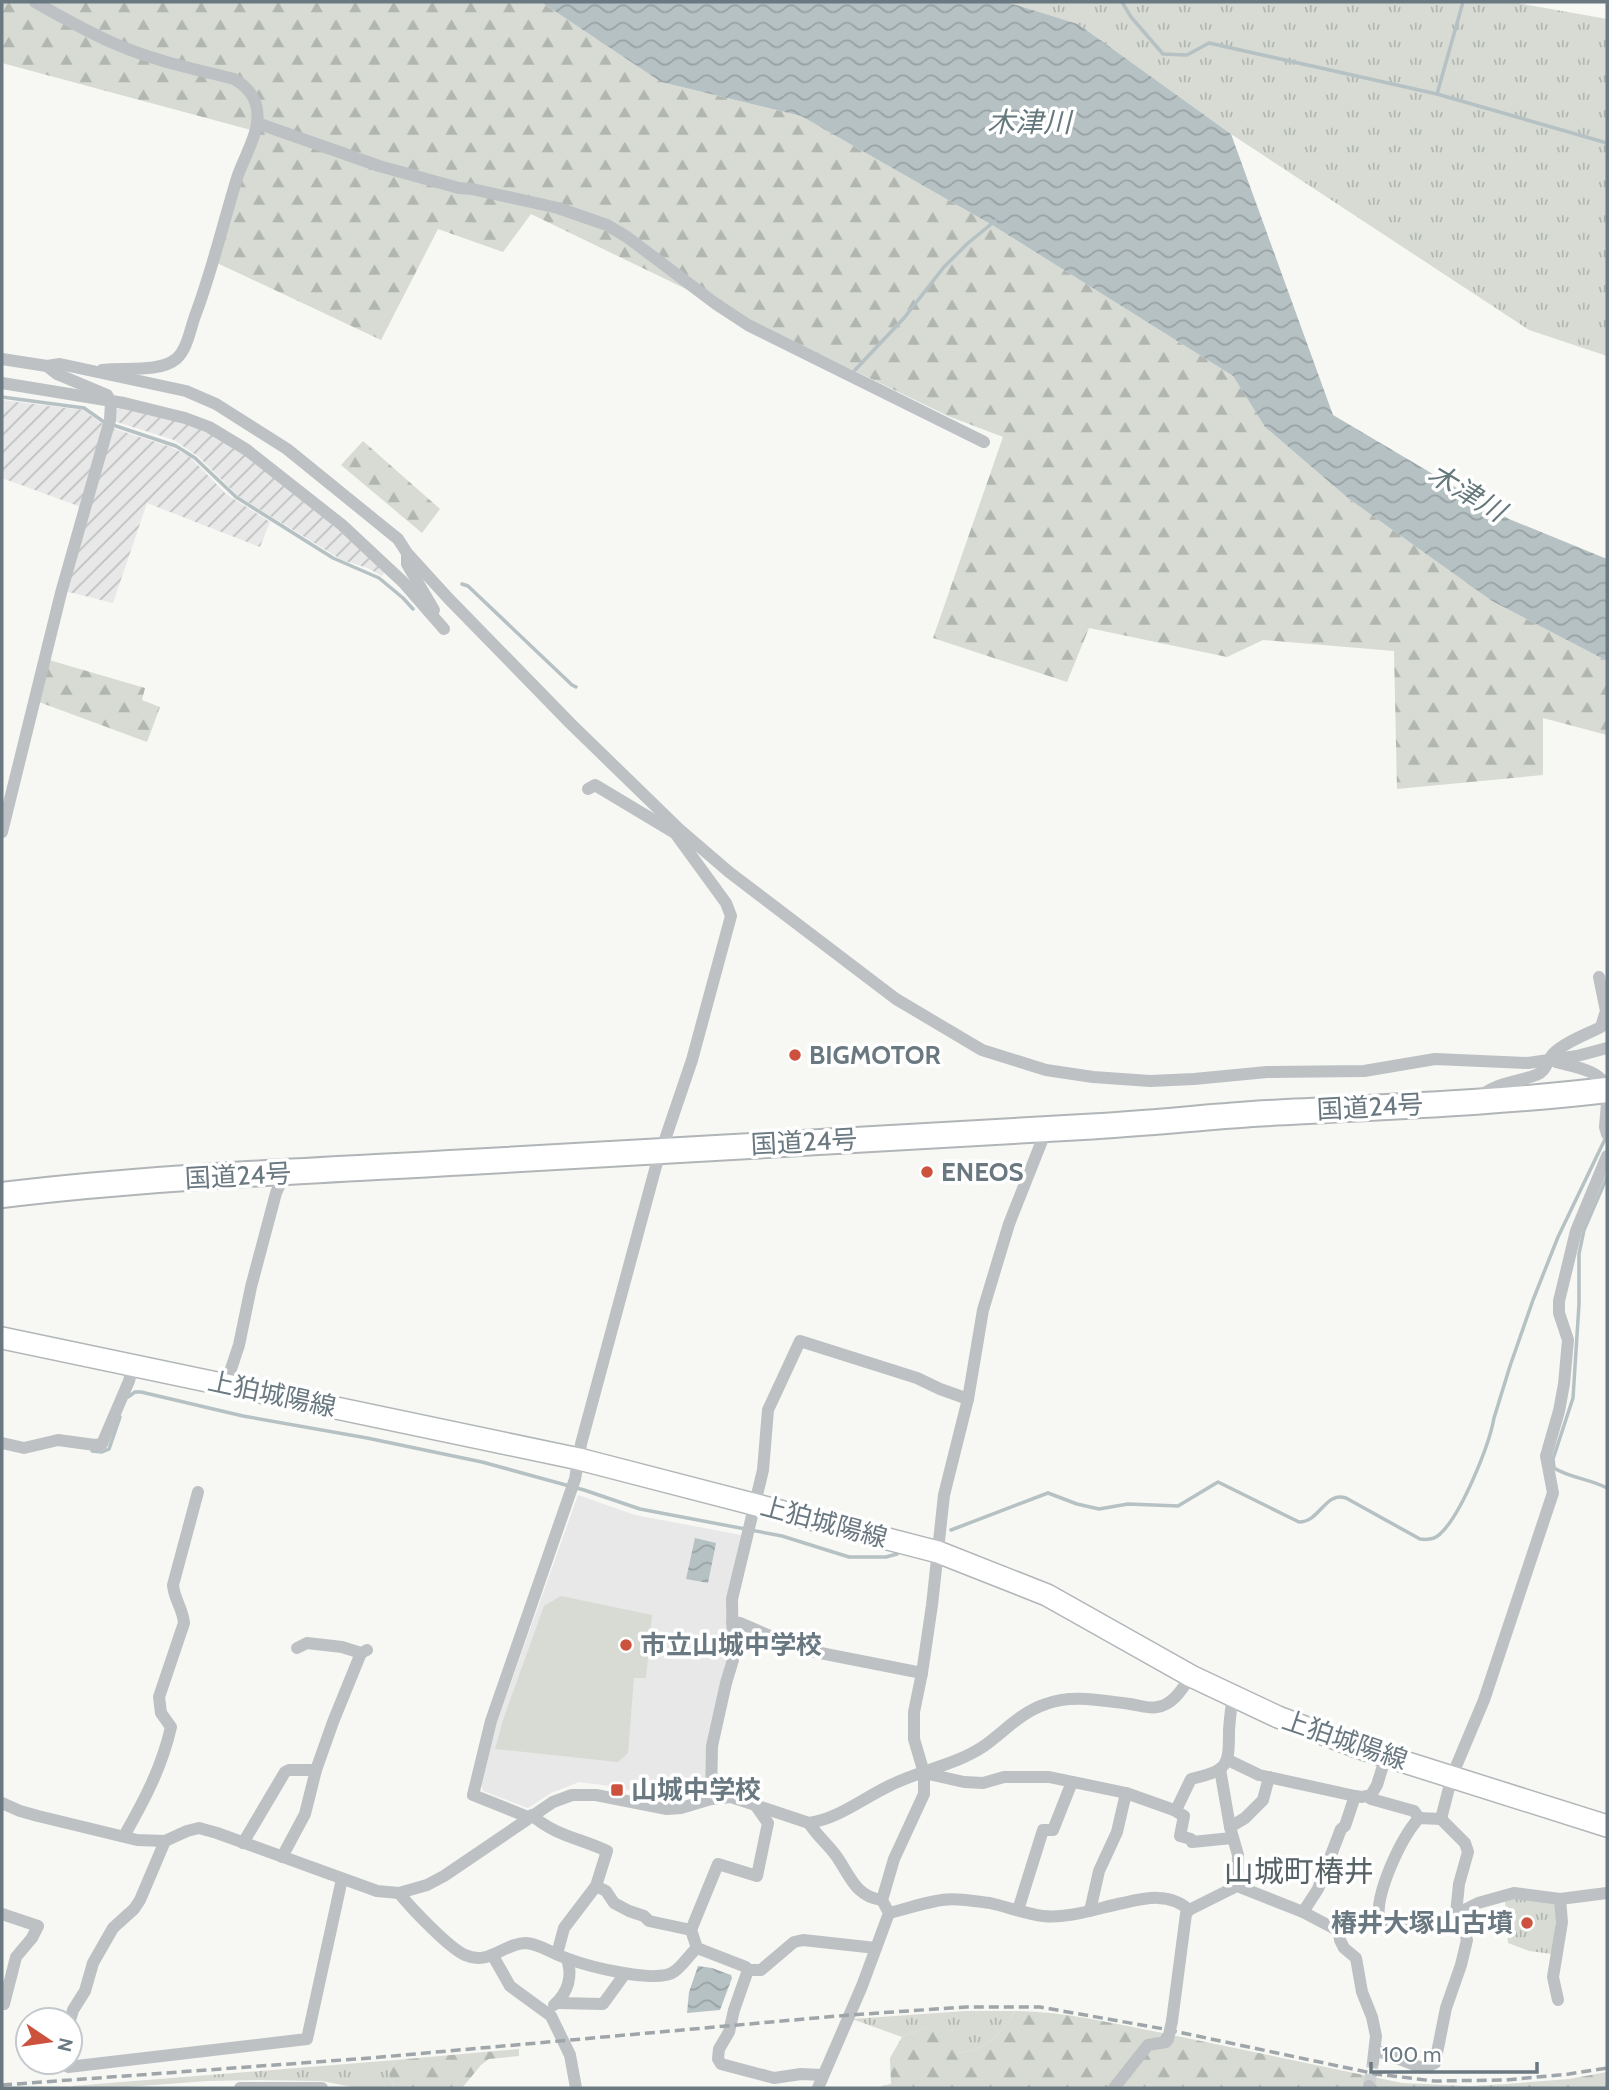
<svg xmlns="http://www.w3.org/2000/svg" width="1609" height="2090" font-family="Cabin,'Noto Sans JP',sans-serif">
	<defs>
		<pattern id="industrial-furrows" width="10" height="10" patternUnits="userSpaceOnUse" patternTransform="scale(1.75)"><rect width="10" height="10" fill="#e7e8e7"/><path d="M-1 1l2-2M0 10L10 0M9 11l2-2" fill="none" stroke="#bfc1c1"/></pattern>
		<pattern id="grass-tufts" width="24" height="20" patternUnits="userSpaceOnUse" patternTransform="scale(1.75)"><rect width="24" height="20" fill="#d7dbd4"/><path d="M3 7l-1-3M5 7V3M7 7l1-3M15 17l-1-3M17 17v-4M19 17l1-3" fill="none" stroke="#b2b6b1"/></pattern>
		<pattern id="forest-firs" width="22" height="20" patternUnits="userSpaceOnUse" patternTransform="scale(1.75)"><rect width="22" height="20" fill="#d7dbd4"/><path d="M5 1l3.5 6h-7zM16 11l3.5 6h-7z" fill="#b2b6b1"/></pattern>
		<pattern id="water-waves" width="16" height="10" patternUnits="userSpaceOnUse" patternTransform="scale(1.75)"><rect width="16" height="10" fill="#b6c1c4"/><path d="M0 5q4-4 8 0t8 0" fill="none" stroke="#98a2a5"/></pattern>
	</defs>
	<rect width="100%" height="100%" fill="#f7f7f4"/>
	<!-- built -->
	<polygon fill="#e7e8e7" points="578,1495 635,1515 741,1535 726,1600 728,1662 707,1792 660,1798 617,1787 579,1782 551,1793 528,1808 483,1791 481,1782 497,1722"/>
	<!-- industrial -->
	<g fill="url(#industrial-furrows)">
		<polygon points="2,400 83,410 104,425 81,507 2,478"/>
		<polygon points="123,407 186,422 206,431 241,451 308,503 385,572 382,576 368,568 342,560 238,496 199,457 174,440 114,421 116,410"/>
		<polygon points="112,428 171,447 190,457 226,494 270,522 260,547 147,503 113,603 65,591"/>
	</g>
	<!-- grass -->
	<g fill="url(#grass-tufts)">
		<polygon points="1007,2 1512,2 1607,19 1607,356 1529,330 1231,134 1078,24"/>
		<polygon points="1526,1896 1558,1904 1552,1954 1529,1951 1508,1943 1505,1900"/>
		<path d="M966,2011H1015C1000,2036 988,2049 958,2053L929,2027L902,2037L852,2019Z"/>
		<polygon points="396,2060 388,2071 394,2088 357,2088 322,2081 259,2080 207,2081 115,2088 73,2088 72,2086"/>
	</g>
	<!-- forest -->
	<g fill="url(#forest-firs)">
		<polygon points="2,2 541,2 661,82 801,116 992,225 1233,376 1265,427 1349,499 1492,601 1607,661 1607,735 1543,718 1543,775 1397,789 1394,651 1263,640 1227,657 1089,628 1067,682 933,638 1003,437 948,416 531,214 503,252 438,229 381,340 217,263 251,130 2,63"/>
		<polygon points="363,441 440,509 422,533 341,465"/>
		<polygon points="49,660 145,688 142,700 160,707 147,742 39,702"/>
		<path d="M1015,2011C1065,2011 1114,2024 1163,2033L1166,2038L1147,2044L1111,2088H881V2086L891,2084L890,2058L902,2037L929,2027L946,2030L958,2053C988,2049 1000,2036 1015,2011Z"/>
		<polygon points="1172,2035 1402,2083 1469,2086 1506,2084 1569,2079 1607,2072 1607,2088 1118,2088 1146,2051"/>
		<polygon points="519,2049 519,2056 489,2059 481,2065 462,2088 394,2088 388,2071 396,2060"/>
	</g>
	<!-- green -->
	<polygon fill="#d7dbd4" points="561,1596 652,1615 646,1678 634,1678 628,1753 618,1762 495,1749 503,1720 544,1606"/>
	<!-- water -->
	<g fill="url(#water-waves)">
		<polygon points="541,2 1007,2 1078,24 1231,134 1333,415 1509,519 1607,559 1607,661 1492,601 1349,499 1265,427 1233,376 992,225 801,116 661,82"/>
		<polygon points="695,1538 716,1543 708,1583 686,1579"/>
		<polygon points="698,1966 712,1968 731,1975 732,1978 720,2010 687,2013 689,1992"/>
	</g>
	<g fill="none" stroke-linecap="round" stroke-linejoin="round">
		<!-- stream -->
		<g stroke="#b6c1c4" stroke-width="3.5">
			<polyline points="1122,2 1131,17 1163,54 1187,55 1209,43 1437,94 1607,143"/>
			<polyline points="1437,94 1463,2"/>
			<polyline points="855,370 904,318 944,267 968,243 995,221"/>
			<polyline points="2,397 84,408 104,422 176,446 195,458 236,497 333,558 379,578 403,598 413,609"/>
			<polyline points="462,584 468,586 572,685 576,687"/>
			<path d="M1607,1177L1584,1230L1579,1254V1304L1573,1398L1553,1459L1554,1468C1570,1478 1590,1479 1607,1488"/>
			<polyline points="128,1397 135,1392 141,1392 243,1416 367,1438 482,1462 584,1490 640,1509 782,1536 849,1557 886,1557 897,1554"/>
			<polyline points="92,1451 102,1452 109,1449 120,1417"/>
			<path d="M951,1530L1048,1493L1077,1504L1099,1509L1128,1504L1178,1506L1218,1482L1299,1522C1320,1522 1325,1491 1346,1498L1420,1539C1427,1540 1434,1540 1440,1534C1461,1515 1489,1446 1494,1418L1510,1366L1533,1300L1558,1237L1606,1137"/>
		</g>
		<!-- minor-tunnel -->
		<polyline stroke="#cdd1d2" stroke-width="12" stroke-dasharray="12 6" stroke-linecap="butt" points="1369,2086 1373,2062"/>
		<!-- major casing -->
		<g stroke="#b1b6b8" stroke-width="24">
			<polyline id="major" points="2,1338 579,1459 938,1552 1047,1595 1191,1676 1278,1717 1360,1748 1607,1826"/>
		</g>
		<!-- highway casing -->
		<g stroke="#b1b5b7" stroke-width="28">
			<path id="highway" d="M2,1195C157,1176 314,1171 469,1162C674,1150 879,1138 1083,1127C1140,1124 1196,1118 1252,1114C1371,1107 1489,1104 1607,1090"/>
		</g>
		<!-- minor -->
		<g stroke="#bdc1c4" stroke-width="12">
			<path d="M35,2C62,17 89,33 118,45C155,61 195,69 234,79C250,88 260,103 257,123C256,138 242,162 237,178C223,224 212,271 195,316C190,330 187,350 176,359C159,373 123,367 102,370"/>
			<polyline points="257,123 379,166 459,188 472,189 558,208 607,225 627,237 716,304 748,325 984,442"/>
			<polyline points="2,359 47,366 60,364 186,391 216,404 287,449 398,539 407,553 448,598 571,724 679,829 729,872 896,999 982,1050 1046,1070 1093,1077 1150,1081 1194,1079 1267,1072 1364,1071 1435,1059 1528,1063 1577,1056 1607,1048"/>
			<polyline points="2,383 124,403 185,418 209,427 247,450 342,525 403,582 444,629"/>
			<polyline points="407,555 407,564 434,610"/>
			<polyline points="2,832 61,593 110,420 111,402 107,395 57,374 47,366"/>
			<path d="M1556,1062C1574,1067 1598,1069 1607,1087"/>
			<path d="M1480,1097C1494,1083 1518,1082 1536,1075C1547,1071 1546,1062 1553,1054C1563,1043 1587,1034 1601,1027L1606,1011L1599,977"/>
			<polyline points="1607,1103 1605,1127 1607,1134"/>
			<polyline points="226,1384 239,1345 251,1287 276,1193 285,1173"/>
			<polyline points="2,1443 24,1448 58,1440 95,1445 102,1444 129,1381 133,1366"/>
			<polyline points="732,1622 740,1623 800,1649 922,1673"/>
			<polyline points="297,1648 307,1643 342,1647 361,1653 367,1650"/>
			<polyline points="1228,1760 1259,1775 1355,1796"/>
			<polyline points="1220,1769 1230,1827 1238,1855 1237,1886"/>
			<path d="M924,1773L964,1782L983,1783L1004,1777H1049L1126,1793L1174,1810L1177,1808L1191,1779C1228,1770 1229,1767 1229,1730C1230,1718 1231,1707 1233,1696"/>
			<polyline points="1367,1796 1371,1799 1414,1811 1419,1818"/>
			<polyline points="711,1799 712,1746 726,1683 733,1660 732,1599 763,1470 768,1410 800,1341 917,1378 940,1389 968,1399"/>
			<path d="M2,1803L20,1811L38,1816L137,1840L165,1841L187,1831L199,1828L217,1833L377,1891L399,1893L427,1885L444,1876L553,1802L572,1795H596L667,1809L681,1808L711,1799L731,1797L809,1823C840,1818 863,1798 891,1785C921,1770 956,1765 984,1746C1005,1731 1021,1712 1046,1704C1072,1694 1103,1701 1130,1704C1138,1705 1149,1709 1157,1707C1173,1705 1183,1688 1191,1676"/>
			<polyline points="1174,1810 1184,1816 1180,1836 1191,1839 1192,1842 1232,1838"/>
			<path d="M532,1815C553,1835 582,1839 607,1851L596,1886L564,1928L557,1954"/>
			<polyline points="528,1817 473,1795 491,1721 575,1479 581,1444 656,1166 692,1060 731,916 726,903 675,833 595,785 588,789"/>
			<path d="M809,1823C817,1836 828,1844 837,1857C850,1876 856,1897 882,1900"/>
			<polyline points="1230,1827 1245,1818 1263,1800 1269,1777"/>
			<path d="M124,1836C144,1801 162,1767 171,1727L161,1713L159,1697L184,1623C183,1609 174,1599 173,1585L198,1492"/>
			<polyline points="243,1843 285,1772 289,1770 316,1770"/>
			<polyline points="282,1857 305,1814 316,1770 333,1722 361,1653"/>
			<polyline points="596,1886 606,1891 614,1903 629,1911 644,1916 649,1921 691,1930 697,1948 746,1967 748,1970 761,1970 794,1942 803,1940 876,1948"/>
			<path d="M399,1893C411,1908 449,1948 465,1955C489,1966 504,1943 526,1943C541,1944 552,1954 566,1958C587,1966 658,1985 675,1971C683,1965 689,1955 697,1948"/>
			<polyline points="1018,1910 1043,1830 1053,1830 1072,1782"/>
			<polyline points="1090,1911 1099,1871 1117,1832 1126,1793"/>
			<polyline points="1303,1912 1318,1889 1341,1829 1345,1826 1355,1796 1362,1797 1371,1795 1377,1785 1386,1756"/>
			<path d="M889,1913C905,1909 920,1904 936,1901C952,1897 973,1901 990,1903C1008,1907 1025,1914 1043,1916C1068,1919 1098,1908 1123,1903C1145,1898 1170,1892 1189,1910"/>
			<polyline points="2,1914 38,1926 32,1938 16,1957 4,2004 2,2003"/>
			<path d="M1379,1920C1375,1893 1401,1838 1419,1818L1441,1819L1452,1776L1484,1700L1553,1493L1546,1456L1559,1411L1564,1384L1568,1340L1559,1313V1301L1576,1231L1607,1156"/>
			<polyline points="691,1930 718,1864 757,1876 768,1823 756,1806"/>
			<polyline points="1339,1931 1340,1940 1344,1948 1356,1958 1362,1992 1372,2017 1376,2036 1373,2062"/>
			<polyline points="493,1956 510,1986 551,2016 570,2055 576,2088"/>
			<polyline points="748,1970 734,2010 729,2032 719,2049 718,2059 721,2064 774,2078 801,2074 822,2075"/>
			<polyline points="1558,2000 1553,1977 1562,1922 1560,1899"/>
			<polyline points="558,2003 603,2004 624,1975"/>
			<path d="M554,2005C568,1993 573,1976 567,1959"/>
			<polyline points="70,2020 73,2010 85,1991 93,1963 113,1928 134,1909 140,1900 165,1841"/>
			<polyline points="1172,2021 1186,1914 1189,1910 1237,1886 1303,1912 1339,1931 1379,1920 1431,1921 1441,1919 1452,1916 1478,1903 1514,1893 1560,1899 1607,1893"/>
			<polyline points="1375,2050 1420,2067 1427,2067 1435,2063 1446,2008 1461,1965 1467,1940 1460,1916 1456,1913 1459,1884 1468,1852 1465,1843 1441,1819"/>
			<polyline points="67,2062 68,2067 307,2039 342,1879"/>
			<polyline points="240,2088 322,2088"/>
			<polyline points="818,2088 862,1986 889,1913 882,1900 894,1859 924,1794 924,1773 914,1739 914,1712 922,1673 932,1605 944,1495 968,1399 983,1310 1009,1224 1047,1128"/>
			<polyline points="1114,2088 1148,2045 1166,2042 1168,2039"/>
			<polyline points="1369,2088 1369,2086"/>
		</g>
		<!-- major -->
		<use href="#major" stroke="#fff" stroke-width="21"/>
		<!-- highway -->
		<use href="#highway" stroke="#fff" stroke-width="24"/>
		<!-- rail -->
		<polyline stroke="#9fa6a9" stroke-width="3.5" stroke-dasharray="10 5" stroke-linecap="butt" points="2,2085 370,2058 849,2015 966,2007 1040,2007 1164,2029 1376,2074 1434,2081 1506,2080 1569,2074 1607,2068"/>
		<!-- minor-bridge -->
		<polyline stroke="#bdc1c4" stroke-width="12" points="1168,2039 1172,2021"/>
	</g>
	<!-- markers -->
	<g fill="#cd523e" stroke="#fff" stroke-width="2.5">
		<circle cx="795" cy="1055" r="7"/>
		<circle cx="927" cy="1172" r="7"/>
		<circle cx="626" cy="1645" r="7"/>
		<rect x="610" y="1783" width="14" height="14" rx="3.5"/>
		<circle cx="1527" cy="1923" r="7"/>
	</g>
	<g text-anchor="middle" stroke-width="7" stroke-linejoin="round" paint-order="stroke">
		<!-- poi labels -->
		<g font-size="26" font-weight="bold" fill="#6a7981" stroke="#fff" text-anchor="start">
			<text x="809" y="1064">BIGMOTOR</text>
			<text x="941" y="1181">ENEOS</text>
			<text x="640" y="1654">市立山城中学校</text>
			<text x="631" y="1799">山城中学校</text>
			<text x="1513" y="1932" text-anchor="end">椿井大塚山古墳</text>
		</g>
		<!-- street labels -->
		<g font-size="26" fill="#6a7981" stroke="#fff">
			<text transform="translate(1370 1107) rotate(-3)" y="9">国道24号</text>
			<text transform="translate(804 1142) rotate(-3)" y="9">国道24号</text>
			<text transform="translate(238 1176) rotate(-3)" y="9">国道24号</text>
			<text transform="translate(272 1394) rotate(12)" y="9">上狛城陽線</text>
			<text transform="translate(824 1522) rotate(15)" y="9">上狛城陽線</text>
			<text transform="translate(1345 1740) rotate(19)" y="9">上狛城陽線</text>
		</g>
		<!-- water labels -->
		<g font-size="28" font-style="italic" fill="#66797d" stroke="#fff">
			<text x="1029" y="132">木津川</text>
			<text transform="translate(1467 492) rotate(31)" y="10">木津川</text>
		</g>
		<!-- quarter labels -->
		<g font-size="30" fill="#576267" stroke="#fff">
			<text x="1299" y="1882">山城町椿井</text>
		</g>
	</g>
	<!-- border -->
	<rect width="1609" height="2090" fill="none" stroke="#6a7981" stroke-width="7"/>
	<!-- north arrow -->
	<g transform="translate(49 2041) rotate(103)"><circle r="33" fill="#ffffff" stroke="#c3c9cd" stroke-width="2"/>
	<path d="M0-5L12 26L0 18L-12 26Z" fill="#cd523e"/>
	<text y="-10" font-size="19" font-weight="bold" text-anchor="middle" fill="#6a7981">N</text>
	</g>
	<!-- scale -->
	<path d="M1371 2062v10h166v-10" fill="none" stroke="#6a7981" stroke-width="3.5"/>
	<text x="1382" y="2062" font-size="21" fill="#6a7981" stroke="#ffffff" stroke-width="5" paint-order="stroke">100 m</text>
</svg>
